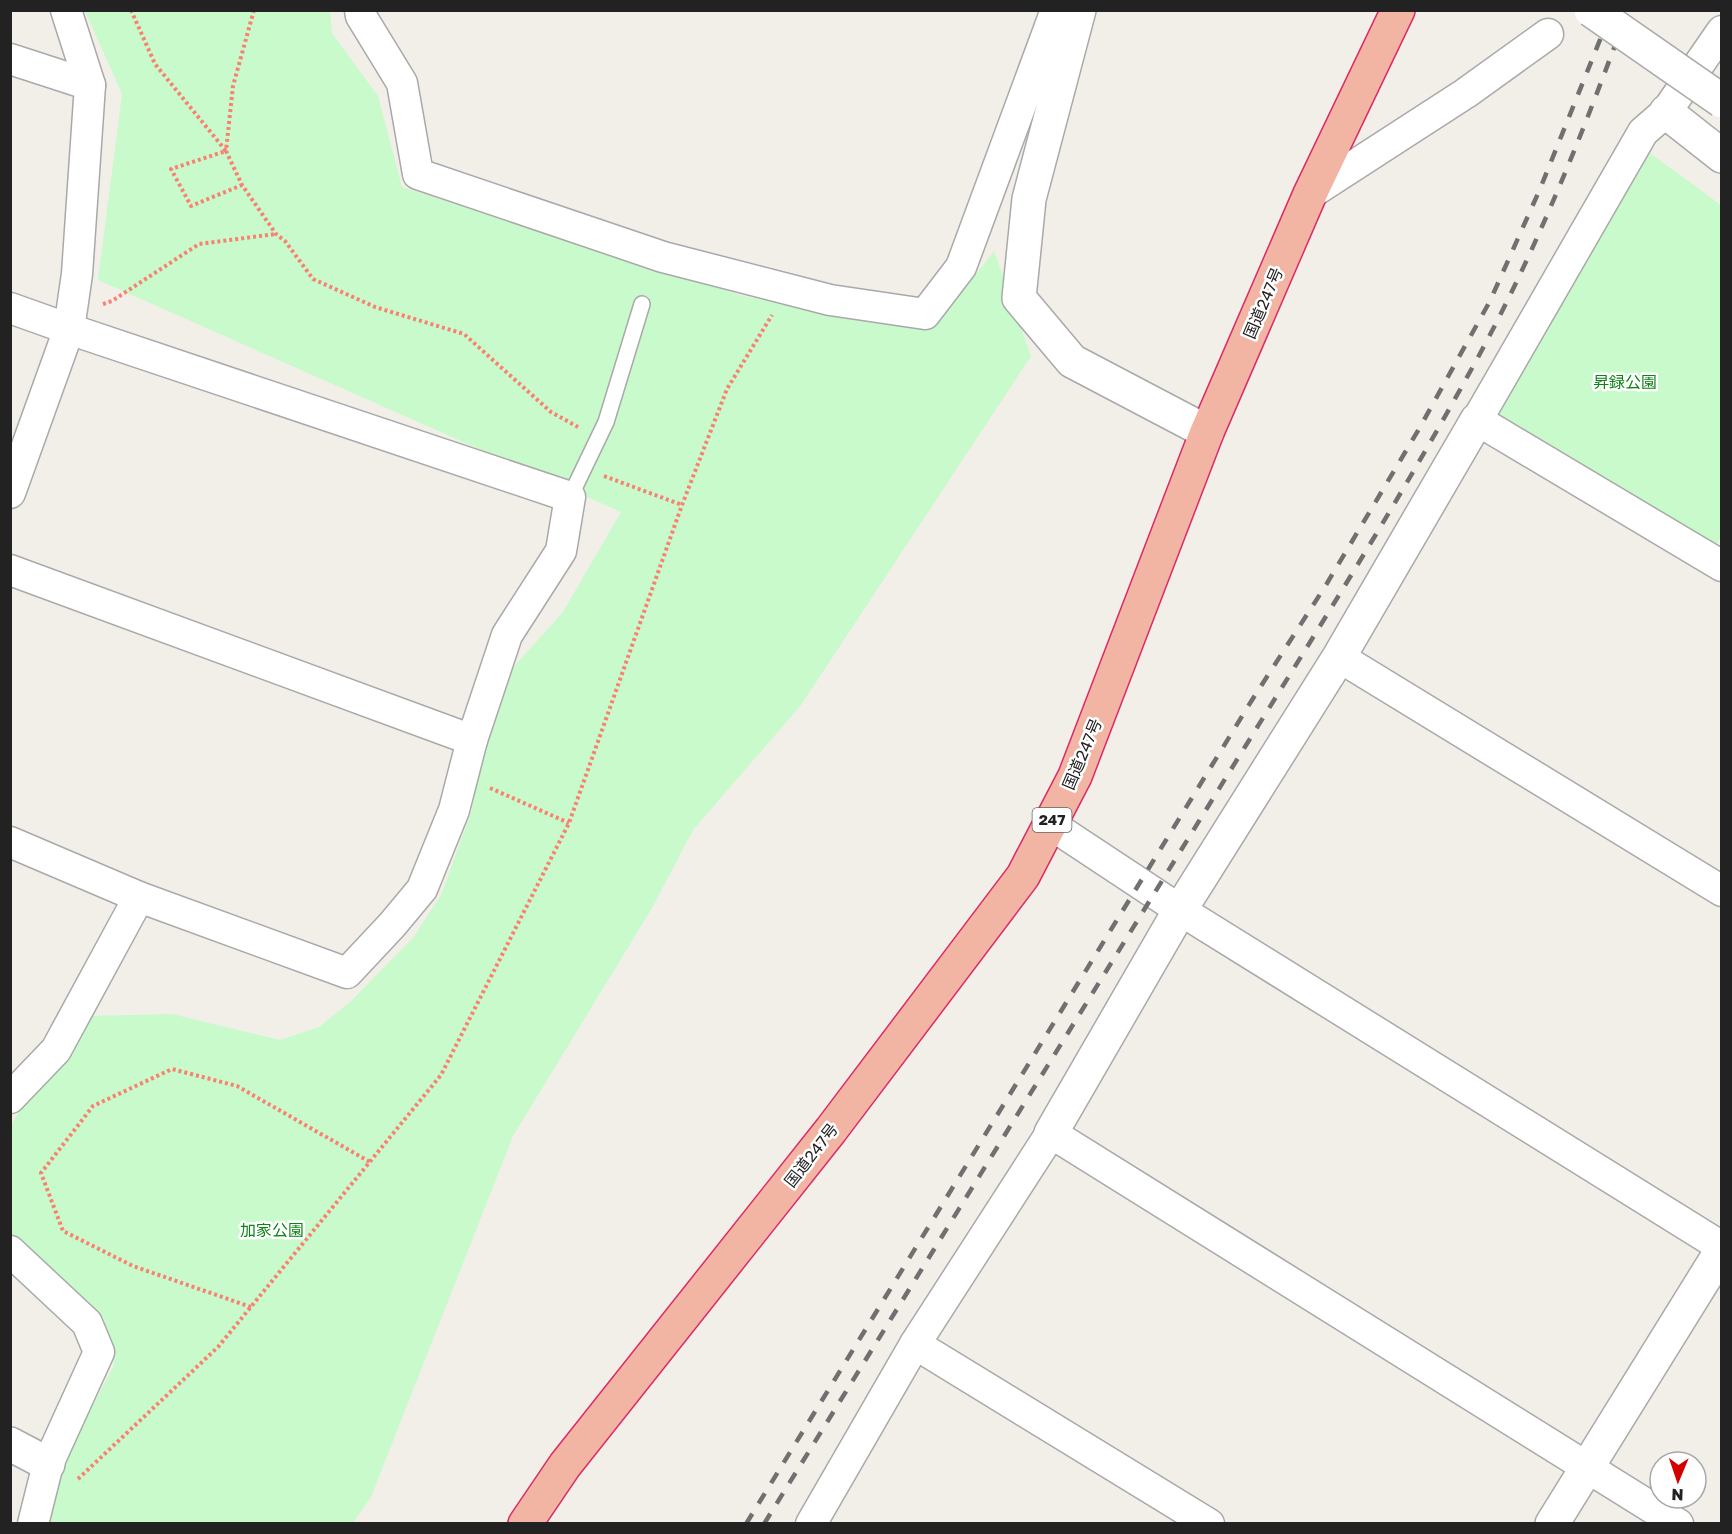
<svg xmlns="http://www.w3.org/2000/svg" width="1732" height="1534" font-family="'Golos Text','Noto Sans JP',sans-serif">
	<rect width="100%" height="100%" fill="#f2efe9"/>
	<!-- park -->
	<g fill="#c8facc">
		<polygon points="85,11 330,11 332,33 378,96 402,187 743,296 934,328 994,251 1031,356 801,705 693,830 652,908 513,1136 371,1497 353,1523 48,1523 61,1466 114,1365 104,1318 84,1298 11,1233 11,1126 27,1097 88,1016 172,1014 280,1040 319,1027 350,1002 413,938 441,895 472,810 488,716 509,672 563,612 621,512 98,280 122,94"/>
		<polygon points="1647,151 1721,205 1722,535 1713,550 1492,415"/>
	</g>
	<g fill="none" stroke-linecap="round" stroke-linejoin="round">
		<!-- service casing -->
		<g stroke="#a9a9a9" stroke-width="18">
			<polyline id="service" points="570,497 606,422 642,304"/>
		</g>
		<!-- minor casing -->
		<g stroke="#a9a9a9" stroke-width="33">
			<g id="minor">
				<polyline points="360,10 361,16 402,83 418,174 663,257 830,300 925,314 961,267 1056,10"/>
				<polyline points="1722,31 1666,112 1643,132 1477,420 1722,566"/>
				<polyline points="10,59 90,85"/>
				<polyline points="1310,194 1466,93 1548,34"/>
				<polyline points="10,308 69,329 570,497 561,551 507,635 472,740 454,810 422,889 392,925 347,973 139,897 10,842"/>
				<polyline points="10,493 69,329 77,274 90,85 66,10"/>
				<polyline points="10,570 472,740"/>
				<polyline points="1339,657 1722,891"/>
				<polyline points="1050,824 1180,910 1722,1247"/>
				<polyline points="10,1098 56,1050 139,897"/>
				<polyline points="10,1251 87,1323 99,1352 48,1464 33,1524"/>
				<polyline points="915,1344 1209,1524"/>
				<polyline points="811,1524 915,1344 1051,1133 1678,1524"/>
			</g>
		</g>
		<!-- tertiary casing -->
		<g stroke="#a9a9a9" stroke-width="36">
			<g id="tertiary">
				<polyline points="1079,10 1029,199 1019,298 1072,361 1207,432"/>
				<polyline points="1666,112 1722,156"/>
				<polyline points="1051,1133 1180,910 1339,657 1477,420"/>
				<polyline points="10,1444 48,1464"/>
				<polyline points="1552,1524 1722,1250"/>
			</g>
		</g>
		<!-- trunk casing -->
		<g stroke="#dc2a67" stroke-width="36">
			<polyline id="trunk" points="525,1524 565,1465 831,1130 1023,876 1075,776 1207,432 1310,194 1398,10"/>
		</g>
		<!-- path -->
		<g stroke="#fa8072" stroke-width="4" stroke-dasharray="3 3" stroke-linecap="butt">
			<polyline points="131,10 155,64 226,151 171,169 191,206 242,185"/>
			<polyline points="254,10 233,86 226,151 242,185 276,234 285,241 313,279 375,307 464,334 551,412 578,427"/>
			<polyline points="103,304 112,301 199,244 276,234"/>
			<polyline points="604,476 682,505"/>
			<polyline points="490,788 569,823"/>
			<polyline points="251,1307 133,1266 63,1231 41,1173 93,1106 172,1069 237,1086 370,1162"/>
			<polyline points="78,1479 218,1347 441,1075 569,823 682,505 727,389 772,315"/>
		</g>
		<!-- service -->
		<use href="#service" stroke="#fff" stroke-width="15"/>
		<!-- minor -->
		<use href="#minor" stroke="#fff" stroke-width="30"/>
		<!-- tertiary -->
		<use href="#tertiary" stroke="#fff" stroke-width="33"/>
		<!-- trunk -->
		<use href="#trunk" stroke="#f2b4a3" stroke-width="33"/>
		<!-- rail -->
		<g stroke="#707070" stroke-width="4.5" stroke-dasharray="12 12" stroke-linecap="butt">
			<polyline points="746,1524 1252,700 1326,585 1419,429 1490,301 1540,189 1612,10"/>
			<path d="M764,1524C915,1280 1066,1036 1217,792C1301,656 1388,520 1466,379C1532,262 1582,136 1628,10"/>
		</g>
		<!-- tertiary-bridge casing -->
		<g stroke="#a9a9a9" stroke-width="36" stroke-linecap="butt">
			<polyline id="tertiary-bridge" points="1591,10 1722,101"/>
		</g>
		<!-- tertiary-bridge -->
		<use href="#tertiary-bridge" stroke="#fff" stroke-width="33"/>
	</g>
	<g text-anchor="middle" stroke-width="5" stroke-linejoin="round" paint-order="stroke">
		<!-- shield labels -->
		<rect fill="#fff" stroke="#646464" stroke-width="1.5" x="1032.5" y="808" width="39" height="24" rx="4.5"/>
		<g font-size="15" font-weight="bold" fill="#222">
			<text x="1052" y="825">247</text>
		</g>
		<!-- street labels -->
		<g font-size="16" fill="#222" stroke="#fff">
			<text transform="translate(1263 303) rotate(-67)" y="6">国道247号</text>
			<text transform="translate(1082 754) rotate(-67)" y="6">国道247号</text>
			<text transform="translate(811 1155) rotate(-52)" y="6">国道247号</text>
		</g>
		<!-- park labels -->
		<g font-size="16" fill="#0c8416" stroke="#fff">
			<text x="1625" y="388">昇録公園</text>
			<text x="272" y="1236">加家公園</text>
		</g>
	</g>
	<!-- border -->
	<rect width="1732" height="1534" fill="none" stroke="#222222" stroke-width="24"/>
	<!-- north arrow -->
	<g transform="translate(1678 1480) rotate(182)"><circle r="28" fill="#ffffff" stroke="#a7a7a7" stroke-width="1.5"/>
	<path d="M0-4.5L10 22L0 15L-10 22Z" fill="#d40000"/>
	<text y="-9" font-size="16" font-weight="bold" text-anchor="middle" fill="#222222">N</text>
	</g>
</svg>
